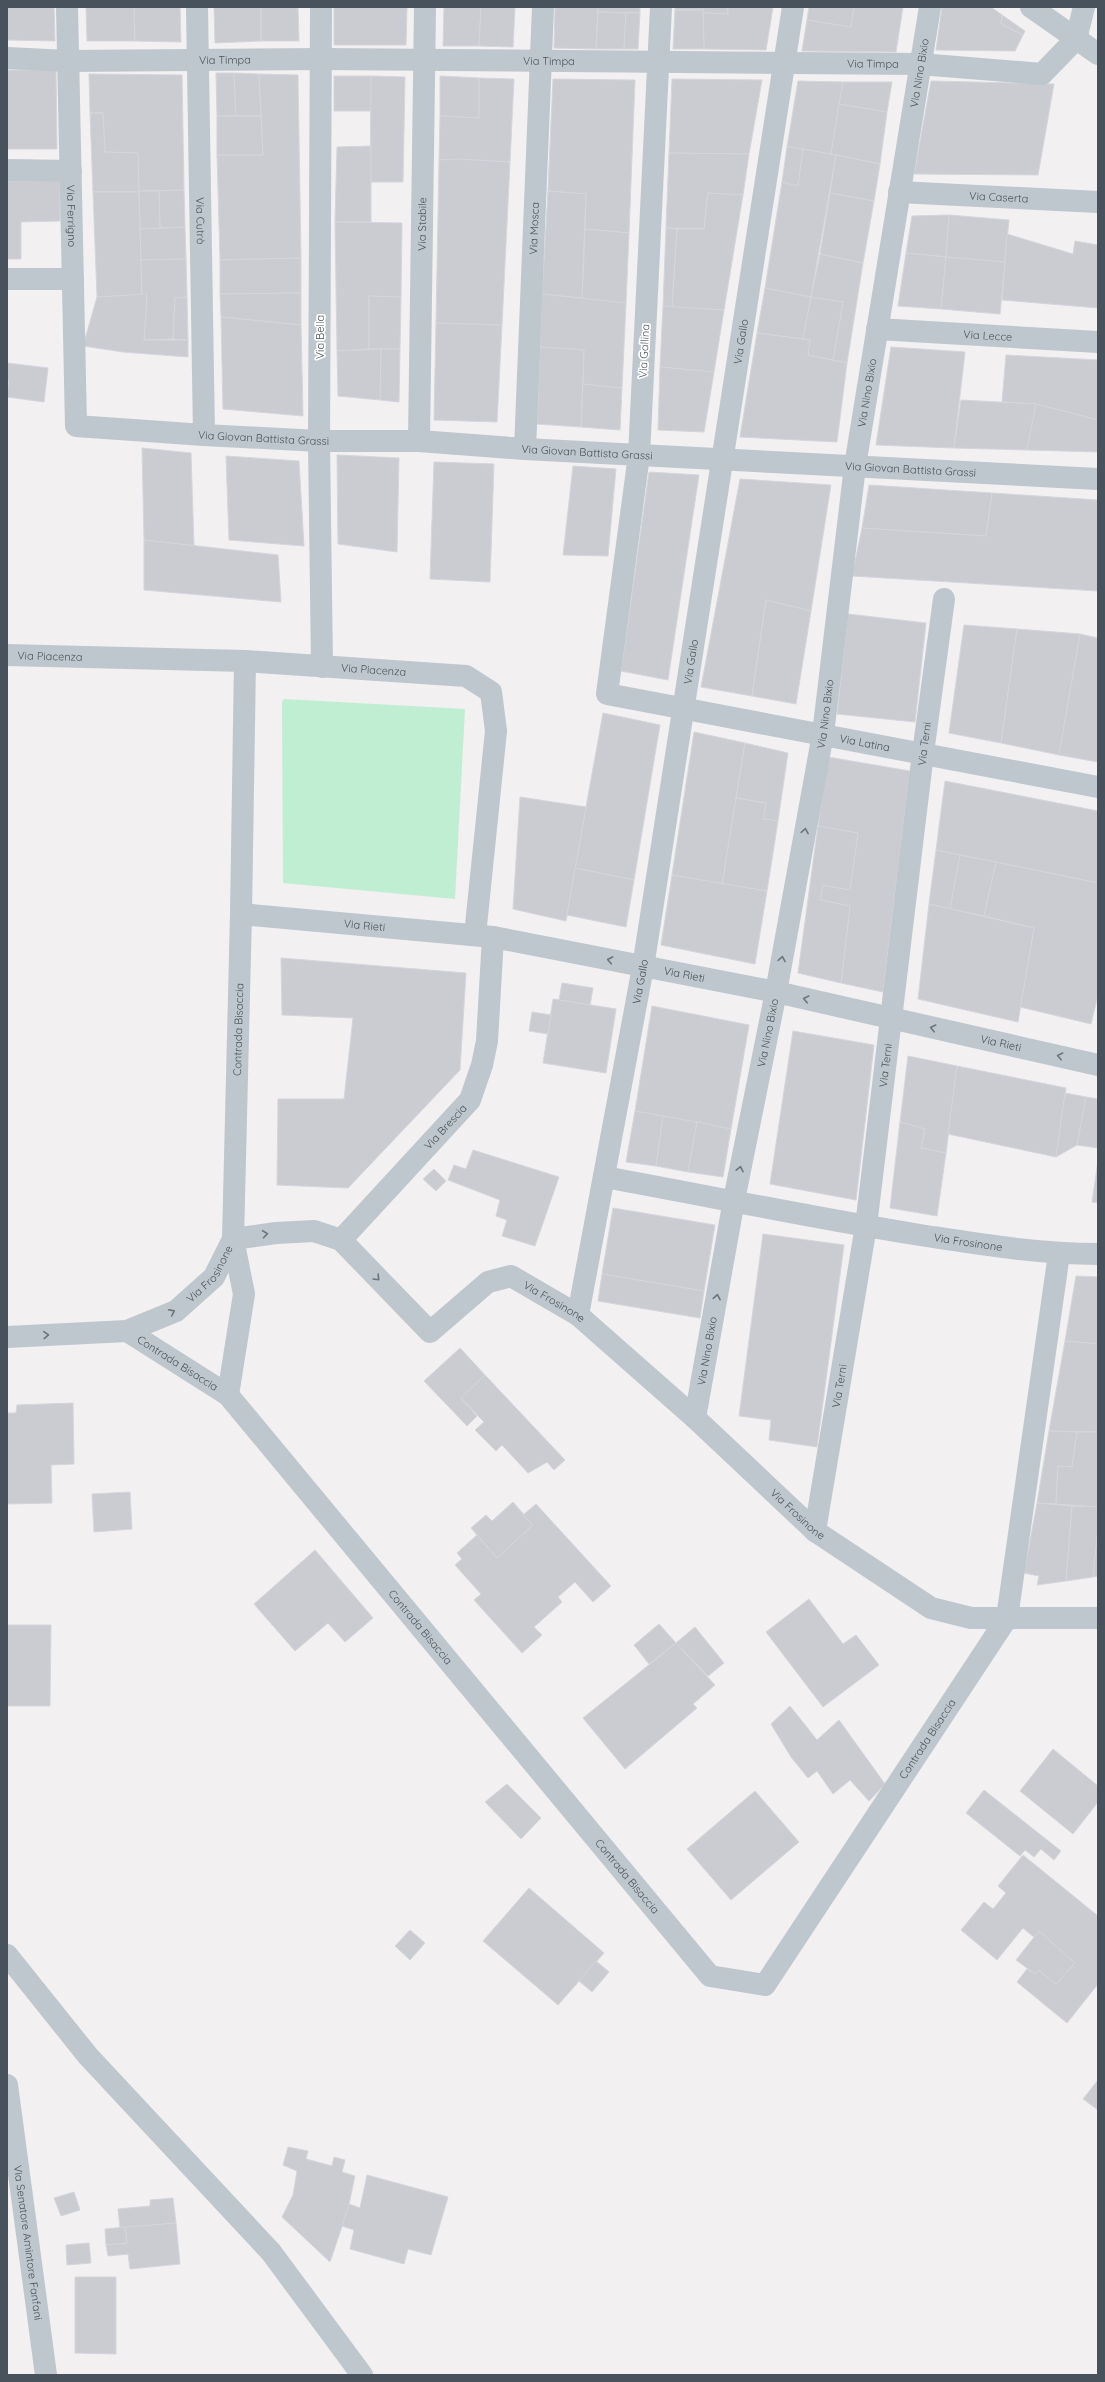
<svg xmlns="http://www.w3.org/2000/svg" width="1105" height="2382" font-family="Quicksand,sans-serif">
	<rect width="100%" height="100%" fill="#f2f0f0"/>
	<!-- green -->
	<polygon fill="#c0eed3" points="284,699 465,709 455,899 283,883 282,702"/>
	<!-- building -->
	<g fill="#caccd2" stroke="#d4d6db">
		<polygon points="7,7 54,7 55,41 7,40"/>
		<polygon points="86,7 134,7 135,41 87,41"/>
		<polygon points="134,7 180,7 181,42 135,41"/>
		<polygon points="214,7 261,7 261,41 215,43"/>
		<polygon points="261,7 298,7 299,41 261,41"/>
		<polygon points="334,7 407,7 406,45 334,45"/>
		<polygon points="444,7 481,7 479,46 443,46"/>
		<polygon points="481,7 515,7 513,47 479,46"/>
		<polygon points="555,7 598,7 596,49 554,48"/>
		<polygon points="598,7 640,7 640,13 598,12"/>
		<rect x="675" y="7" width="28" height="3"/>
		<polygon points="703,7 728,7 728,14 703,13"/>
		<polygon points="728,7 773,7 766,50 704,49 703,13 728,14"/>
		<polygon points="809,7 854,7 851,27 807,20"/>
		<polygon points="854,7 903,7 896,52 802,51 807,20 851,27"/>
		<polygon points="942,7 991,7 1002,15 1001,24 1023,35 1015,51 936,50"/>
		<polygon points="675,10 703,10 704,49 673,49"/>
		<polygon points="598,12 626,13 624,49 596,49"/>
		<polygon points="626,13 640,13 638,49 624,49"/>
		<polygon points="1002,15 1025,31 1023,35 1001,24"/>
		<polygon points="7,70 56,70 57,149 7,149"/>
		<polygon points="216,73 234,73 236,116 217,116"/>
		<polygon points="234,73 259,74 261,116 236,116"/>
		<polygon points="89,74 182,75 184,190 139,191 138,153 105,152 103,113 90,113"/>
		<polygon points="259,74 298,75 301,258 220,260 217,155 263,155"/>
		<polygon points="334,76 371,76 372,111 334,111"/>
		<polygon points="371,76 405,77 403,182 370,182"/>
		<polygon points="440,76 479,78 479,118 440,116"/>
		<polygon points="479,78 514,79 510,162 439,160 440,116 479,118"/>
		<polygon points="553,79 635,80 629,233 585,229 586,194 548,191"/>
		<polygon points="672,79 762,80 749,154 669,153"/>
		<polygon points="798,81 843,82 831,154 787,147"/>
		<polygon points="931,81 1054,84 1038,175 914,174"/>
		<polygon points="843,82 892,82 887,112 839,104"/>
		<polygon points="839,104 887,112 880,164 831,154"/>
		<polygon points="90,113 103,113 105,152 138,153 139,192 93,192"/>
		<polygon points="217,116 261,116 263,155 217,155"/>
		<polygon points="371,146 371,222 335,222 337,147"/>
		<polygon points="787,147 803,149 798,186 782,182"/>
		<polygon points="803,149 836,155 811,297 765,288 782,182 798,186"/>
		<polygon points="669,153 749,154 743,195 708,193 704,229 666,228"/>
		<polygon points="836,155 880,164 874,201 830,193"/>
		<polygon points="459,159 510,162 502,325 436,323 439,160"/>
		<polygon points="7,181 60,181 60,221 21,222 21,259 7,259"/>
		<polygon points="184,190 185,227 160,228 159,191"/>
		<polygon points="139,191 159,191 160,228 140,229"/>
		<polygon points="548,191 586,194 582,298 542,294"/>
		<polygon points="93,192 139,192 142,295 97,297"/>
		<polygon points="708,193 743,195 724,310 672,307 677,229 704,229"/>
		<polygon points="830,193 874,201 863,263 820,254"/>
		<polygon points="949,215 946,257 906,253 912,216"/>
		<polygon points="949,215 1009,220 1005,262 946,257"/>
		<polygon points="335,222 402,223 401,297 369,296 369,349 337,351"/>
		<polygon points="185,227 186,259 141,260 140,229"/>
		<polygon points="666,228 677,229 672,307 663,306"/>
		<polygon points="585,229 629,233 626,303 582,300"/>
		<polygon points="1007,234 1073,254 1075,241 1098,245 1098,308 1002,300"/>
		<polygon points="906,253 946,257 941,309 898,306"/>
		<polygon points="820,254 863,263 847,363 833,360 843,302 811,297"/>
		<polygon points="946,257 1005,262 1000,314 941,309"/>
		<polygon points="301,258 301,293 220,294 220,260"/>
		<polygon points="186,259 187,297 175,298 173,339 144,340 147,294 142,295 141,260"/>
		<polygon points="765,288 811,297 803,339 757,333"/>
		<polygon points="301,293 301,325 221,317 220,294"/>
		<polygon points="147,294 144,340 188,340 188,357 123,352 83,346 97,297"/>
		<polygon points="542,294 626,303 622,388 583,384 584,350 540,347"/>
		<polygon points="369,296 401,297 400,349 369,349"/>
		<polygon points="187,297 188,340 173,339 175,298"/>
		<polygon points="811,297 843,302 833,360 808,355 810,340 803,339"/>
		<polygon points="663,306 724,310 714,372 660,367"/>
		<polygon points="221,317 301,325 303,416 223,409"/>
		<polygon points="436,323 502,325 497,422 434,420"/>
		<polygon points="757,333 810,340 808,355 847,363 837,442 740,437"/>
		<polygon points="540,347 584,350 581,427 537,424"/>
		<polygon points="891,347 965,352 954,448 876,445"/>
		<polygon points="381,349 400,349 399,402 380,400"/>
		<polygon points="381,349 380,400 338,396 337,351"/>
		<polygon points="1006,355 1098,360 1098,420 1036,404 1002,402"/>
		<polygon points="7,363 48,368 44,402 7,397 9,381 7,381"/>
		<polygon points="660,367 714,372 704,432 658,430"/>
		<polygon points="583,384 622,388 620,430 581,427"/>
		<polygon points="961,400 1036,404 1027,450 954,448"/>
		<polygon points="1036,404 1098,420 1098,452 1027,450"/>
		<polygon points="142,448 191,453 194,546 144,540"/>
		<polygon points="337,455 399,458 397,552 338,544"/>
		<polygon points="226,456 299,461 304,546 229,540"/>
		<polygon points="434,462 494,464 490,582 430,579"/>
		<polygon points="573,466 616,469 608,556 563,555"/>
		<polygon points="649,472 699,475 668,680 621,671"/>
		<polygon points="740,479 831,485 811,611 766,600 752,696 701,687"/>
		<polygon points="869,485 992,493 986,536 862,528"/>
		<polygon points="992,493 1098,500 1098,591 852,576 862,528 986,536"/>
		<polygon points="144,540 278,555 281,602 144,590"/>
		<polygon points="766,600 811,611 796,704 752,696"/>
		<polygon points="848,614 926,623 915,722 837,714"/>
		<polygon points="964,625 1017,629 1001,743 949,733"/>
		<polygon points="1017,629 1080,634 1059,755 1001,743"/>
		<polygon points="1080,634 1098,638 1098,762 1059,755"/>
		<polygon points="603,713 660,725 634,880 575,868"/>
		<polygon points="694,732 745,743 722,885 672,875"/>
		<polygon points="745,743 788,753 778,821 763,819 766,803 736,798"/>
		<polygon points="828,757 910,771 883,992 841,983 850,906 820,900 823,885 850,890 858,833 818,826"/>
		<polygon points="945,781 1098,811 1098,883 936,850"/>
		<polygon points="520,797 586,807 566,921 513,909"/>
		<polygon points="736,798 766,803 763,819 778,821 767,891 722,885"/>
		<polygon points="818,826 858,833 850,890 823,885 820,900 850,906 841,983 798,973"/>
		<polygon points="936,850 960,855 950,909 929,904"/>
		<polygon points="960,855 996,862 984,916 950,909"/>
		<polygon points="996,862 1098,883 1098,995 1091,1024 1020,1007 1034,928 984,916"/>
		<polygon points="575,868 634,880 626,927 567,915"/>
		<polygon points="672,875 767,891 755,964 661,945"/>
		<polygon points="929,904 1034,928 1018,1022 918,999"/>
		<polygon points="281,958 466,973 460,1070 348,1188 277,1185 278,1099 344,1099 353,1018 282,1015"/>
		<polygon points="562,983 593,988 590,1005 559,1000"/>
		<polygon points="553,999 616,1009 606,1073 543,1063"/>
		<polygon points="652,1006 749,1025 731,1129 635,1111"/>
		<polygon points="532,1012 551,1015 548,1034 529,1031"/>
		<polygon points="793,1031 874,1045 856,1200 770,1184"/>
		<polygon points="908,1056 957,1066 946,1153 921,1148 925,1129 900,1122"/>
		<polygon points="957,1066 1066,1088 1056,1157 948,1134"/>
		<polygon points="1065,1093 1086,1097 1077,1145 1056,1157"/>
		<polygon points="1086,1097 1098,1099 1098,1148 1077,1145"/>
		<polygon points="635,1111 663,1116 656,1166 626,1162"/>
		<polygon points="663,1116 697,1122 688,1172 656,1166"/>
		<polygon points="697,1122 731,1129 723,1177 688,1172"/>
		<polygon points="900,1122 925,1129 921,1148 946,1153 937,1216 890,1208"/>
		<polygon points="473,1150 559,1177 535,1246 502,1236 507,1220 496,1216 500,1200 448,1180 454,1165 466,1169"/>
		<polygon points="1098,1161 1098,1203 1092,1202"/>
		<polygon points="434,1169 446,1181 436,1191 423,1179"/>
		<polygon points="613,1208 715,1225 704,1291 602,1274"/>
		<polygon points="763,1234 844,1245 817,1447 769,1440 771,1420 739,1416"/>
		<polygon points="602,1274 704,1291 700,1318 598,1301"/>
		<polygon points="1076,1276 1098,1277 1098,1344 1065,1341"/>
		<polygon points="1065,1341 1098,1344 1098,1432 1049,1431"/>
		<polygon points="460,1348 485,1375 461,1398 477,1416 467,1426 424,1381"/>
		<polygon points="485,1375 565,1460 554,1470 547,1462 528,1473 502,1445 496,1451 475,1430 484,1422 461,1398"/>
		<polygon points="73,1403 74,1464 51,1465 52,1503 7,1504 7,1413 16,1413 17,1405"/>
		<polygon points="1049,1431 1077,1432 1072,1467 1058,1466 1056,1504 1037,1503"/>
		<polygon points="1077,1432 1098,1432 1098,1507 1056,1504 1058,1466 1072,1467"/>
		<polygon points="130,1492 132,1529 94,1532 92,1494"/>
		<polygon points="513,1502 533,1525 497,1558 471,1528 486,1515 492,1521"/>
		<polygon points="1037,1503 1072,1506 1066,1581 1037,1585 1039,1576 1024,1573"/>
		<polygon points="536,1504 611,1586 593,1602 575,1582 558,1597 562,1602 534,1627 542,1635 522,1653 474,1600 481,1594 455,1565 462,1559 457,1553 477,1535 497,1558 533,1525 523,1515"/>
		<polygon points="1072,1506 1098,1507 1098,1528 1093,1577 1066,1581"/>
		<polygon points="1098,1528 1098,1576 1093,1577"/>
		<polygon points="315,1550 373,1618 345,1642 328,1623 295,1651 254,1604"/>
		<polygon points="809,1599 843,1644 856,1635 879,1665 823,1707 766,1632"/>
		<polygon points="659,1624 676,1643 649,1664 634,1645"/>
		<polygon points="7,1625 51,1625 50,1706 7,1706"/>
		<polygon points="695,1627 724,1663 708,1676 676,1643"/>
		<polygon points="676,1643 715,1685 693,1704 697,1708 625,1769 583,1718"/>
		<polygon points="790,1706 817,1740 839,1720 885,1784 869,1801 850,1780 833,1794 817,1771 808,1778 791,1757 771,1724"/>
		<polygon points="1053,1749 1098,1786 1098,1802 1073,1834 1020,1791"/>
		<polygon points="507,1784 541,1818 521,1839 485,1802"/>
		<polygon points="984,1790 1061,1851 1054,1860 1041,1849 1034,1857 1025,1850 1020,1856 966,1813"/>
		<polygon points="755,1791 799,1842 731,1900 687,1849"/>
		<polygon points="1023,1855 1098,1916 1098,1984 1067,2023 1017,1982 1027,1969 1035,1974 1039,1970 1056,1984 1075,1963 1039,1931 1035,1938 1023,1928 997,1960 961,1930 984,1902 993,1909 1006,1893 998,1886"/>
		<polygon points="529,1888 604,1953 558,2005 483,1941"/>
		<polygon points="410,1930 425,1943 410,1960 395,1946"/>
		<polygon points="1039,1931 1075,1963 1056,1984 1039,1970 1035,1974 1016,1960"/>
		<polygon points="596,1961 609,1972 592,1992 579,1981"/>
		<polygon points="1098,2080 1098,2110 1083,2099"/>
		<polygon points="288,2147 308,2151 306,2159 332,2166 334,2157 345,2160 342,2172 355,2176 348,2209 330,2262 282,2217 293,2195 297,2171 283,2165"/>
		<polygon points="367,2175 448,2197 431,2255 408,2249 404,2264 350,2249 354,2230 342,2226 349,2204 360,2208"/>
		<polygon points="74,2192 80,2210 61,2216 54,2198"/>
		<polygon points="173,2198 176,2223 120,2228 118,2209 150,2206 150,2200"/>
		<polygon points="176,2223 180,2264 130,2269 128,2254 108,2256 106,2245 127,2243 125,2227"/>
		<polygon points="125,2227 127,2243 106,2245 105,2229"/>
		<polygon points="89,2243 91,2263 67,2265 66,2245"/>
		<polygon points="75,2277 116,2277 116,2354 75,2353"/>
	</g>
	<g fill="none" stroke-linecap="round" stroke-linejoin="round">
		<!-- service -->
		<polyline stroke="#bec6ce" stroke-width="22" points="1007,1618 1059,1254"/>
		<!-- minor -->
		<g stroke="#bec6ce" stroke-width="22">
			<path id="s1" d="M67,7L76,426L204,435L319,441H419L525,449L1098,479"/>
			<path id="s2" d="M197,7L204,435"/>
			<polyline points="321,7 319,441 322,667"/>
			<path id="s3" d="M661,7L639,455L607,694L1098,787"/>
			<path id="s4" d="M7,58L68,61L322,59L920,64L1042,74L1076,39L1084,7"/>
			<polyline points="7,170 71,171"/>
			<path id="s5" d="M899,192L1098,202"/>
			<polyline points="7,279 73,279"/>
			<path id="s6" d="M877,329L1098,342"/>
			<path id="s7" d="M419,441L425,7"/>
			<path id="s8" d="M525,449L543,7"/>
			<path id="s9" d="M7,655L245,661L466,676L491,692L496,731L475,935"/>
			<path id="s10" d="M241,914L493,937L776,992L1098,1065"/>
			<path id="s11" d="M604,1177C709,1196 814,1218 920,1235C979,1244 1038,1254 1098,1254"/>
			<path id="s12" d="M341,1240L470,1100L482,1065L487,1041L493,937"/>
			<path id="s13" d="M578,1315L643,967L793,7"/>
			<path id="s14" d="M127,1331L228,1395L710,1976L765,1985L1007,1618"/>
			<path id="s15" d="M7,1337L127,1331L176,1311L214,1277L233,1239L276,1233L314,1231L341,1240L430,1332L488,1282L511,1276L578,1315L695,1418L815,1531L931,1608L971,1618H1098"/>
			<path id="s16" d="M228,1395L244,1294L233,1239L241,914L245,661"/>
			<path id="s17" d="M695,1418L734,1200L776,992L823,734L855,466L930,7"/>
			<path id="s18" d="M815,1531L866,1226L923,753L944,599"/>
			<path id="s19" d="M7,2085L46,2375"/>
		</g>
		<!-- tertiary -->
		<g stroke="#bec6ce" stroke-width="22">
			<polyline points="1031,7 1098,54"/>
			<polyline points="7,1955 88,2056 271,2252 362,2375"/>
		</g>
	</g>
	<!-- one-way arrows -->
	<defs><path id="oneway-chevron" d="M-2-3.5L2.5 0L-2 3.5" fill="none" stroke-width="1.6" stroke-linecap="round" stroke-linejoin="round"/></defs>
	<g stroke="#6b757f">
		<use href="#oneway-chevron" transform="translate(805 831) rotate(-80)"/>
		<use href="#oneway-chevron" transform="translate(782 959) rotate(-80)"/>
		<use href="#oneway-chevron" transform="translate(610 960) rotate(-169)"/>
		<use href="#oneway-chevron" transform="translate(806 999) rotate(-167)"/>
		<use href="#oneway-chevron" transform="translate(933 1028) rotate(-167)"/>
		<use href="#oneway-chevron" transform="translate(1060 1056) rotate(-167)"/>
		<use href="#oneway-chevron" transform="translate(740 1169) rotate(-78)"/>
		<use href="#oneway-chevron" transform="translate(265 1234) rotate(-8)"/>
		<use href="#oneway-chevron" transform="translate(377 1278) rotate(46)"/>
		<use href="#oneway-chevron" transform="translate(717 1297) rotate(-80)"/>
		<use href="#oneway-chevron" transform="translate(172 1312) rotate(-26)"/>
		<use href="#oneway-chevron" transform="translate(46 1335) rotate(-3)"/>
	</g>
	<g text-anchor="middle" stroke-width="3.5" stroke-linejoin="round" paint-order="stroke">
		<!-- street labels -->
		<g font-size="11" fill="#48525d" stroke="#fff">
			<text dy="4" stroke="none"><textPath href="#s4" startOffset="218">Via Timpa</textPath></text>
			<text dy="4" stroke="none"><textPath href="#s4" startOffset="542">Via Timpa</textPath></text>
			<text dy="4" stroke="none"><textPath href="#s4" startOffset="866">Via Timpa</textPath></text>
			<text dy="4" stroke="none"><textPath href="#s17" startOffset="1364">Via Nino Bixio</textPath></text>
			<text dy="4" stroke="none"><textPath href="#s5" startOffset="100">Via Caserta</textPath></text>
			<text dy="4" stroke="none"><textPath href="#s1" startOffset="209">Via Ferrigno</textPath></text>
			<text dy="4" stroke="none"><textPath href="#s2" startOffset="214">Via Cutrò</textPath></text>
			<text dy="4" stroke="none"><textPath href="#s7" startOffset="217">Via Stabile</textPath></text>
			<text dy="4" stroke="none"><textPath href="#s8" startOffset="221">Via Mosca</textPath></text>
			<text dy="4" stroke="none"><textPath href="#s6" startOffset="111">Via Lecce</textPath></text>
			<text transform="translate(320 337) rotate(-90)" y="4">Via Bella</text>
			<text dy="4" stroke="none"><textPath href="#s13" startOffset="987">Via Gallo</textPath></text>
			<text transform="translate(644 351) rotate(-87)" y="4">Via Gallina</text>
			<text dy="4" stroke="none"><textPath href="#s17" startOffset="1040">Via Nino Bixio</textPath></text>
			<text dy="4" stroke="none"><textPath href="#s1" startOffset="607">Via Giovan Battista Grassi</textPath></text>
			<text dy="4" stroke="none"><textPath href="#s1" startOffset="931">Via Giovan Battista Grassi</textPath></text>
			<text dy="4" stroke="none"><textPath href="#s1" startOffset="1255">Via Giovan Battista Grassi</textPath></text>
			<text dy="4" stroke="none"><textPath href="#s9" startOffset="43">Via Piacenza</textPath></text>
			<text dy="4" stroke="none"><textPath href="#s13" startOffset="663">Via Gallo</textPath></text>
			<text dy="4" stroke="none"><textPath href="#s9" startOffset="367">Via Piacenza</textPath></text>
			<text dy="4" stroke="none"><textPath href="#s17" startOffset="716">Via Nino Bixio</textPath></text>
			<text dy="4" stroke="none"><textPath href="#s3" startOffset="952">Via Latina</textPath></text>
			<text dy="4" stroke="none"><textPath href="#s18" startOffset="795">Via Terni</textPath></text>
			<text dy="4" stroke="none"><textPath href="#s10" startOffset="124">Via Rieti</textPath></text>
			<text dy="4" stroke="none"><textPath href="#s10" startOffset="448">Via Rieti</textPath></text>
			<text dy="4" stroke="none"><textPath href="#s13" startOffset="339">Via Gallo</textPath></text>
			<text dy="4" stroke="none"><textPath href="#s16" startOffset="368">Contrada Bisaccia</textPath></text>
			<text dy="4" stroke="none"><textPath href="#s17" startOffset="392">Via Nino Bixio</textPath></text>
			<text dy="4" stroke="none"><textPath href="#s10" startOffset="772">Via Rieti</textPath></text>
			<text dy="4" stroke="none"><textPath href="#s18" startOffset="471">Via Terni</textPath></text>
			<text dy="4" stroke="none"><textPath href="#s12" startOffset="154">Via Brescia</textPath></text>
			<text dy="4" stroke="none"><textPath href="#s11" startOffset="370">Via Frosinone</textPath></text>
			<text dy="4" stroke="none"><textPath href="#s15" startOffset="224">Via Frosinone</textPath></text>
			<text dy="4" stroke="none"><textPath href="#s15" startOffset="655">Via Frosinone</textPath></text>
			<text dy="4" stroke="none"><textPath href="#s17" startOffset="68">Via Nino Bixio</textPath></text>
			<text dy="4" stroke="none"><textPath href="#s14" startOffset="60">Contrada Bisaccia</textPath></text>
			<text dy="4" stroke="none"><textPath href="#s18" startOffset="147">Via Terni</textPath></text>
			<text dy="4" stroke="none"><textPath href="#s15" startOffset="979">Via Frosinone</textPath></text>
			<text dy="4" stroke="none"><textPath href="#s14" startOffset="421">Contrada Bisaccia</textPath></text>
			<text dy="4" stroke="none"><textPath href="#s14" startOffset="1225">Contrada Bisaccia</textPath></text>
			<text dy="4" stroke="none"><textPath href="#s14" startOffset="745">Contrada Bisaccia</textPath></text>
			<text dy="4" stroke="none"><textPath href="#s19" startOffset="159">Via Senatore Amintore Fanfani</textPath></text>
		</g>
	</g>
	<!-- border -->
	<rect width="1105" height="2382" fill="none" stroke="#48525d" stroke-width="16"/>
</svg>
